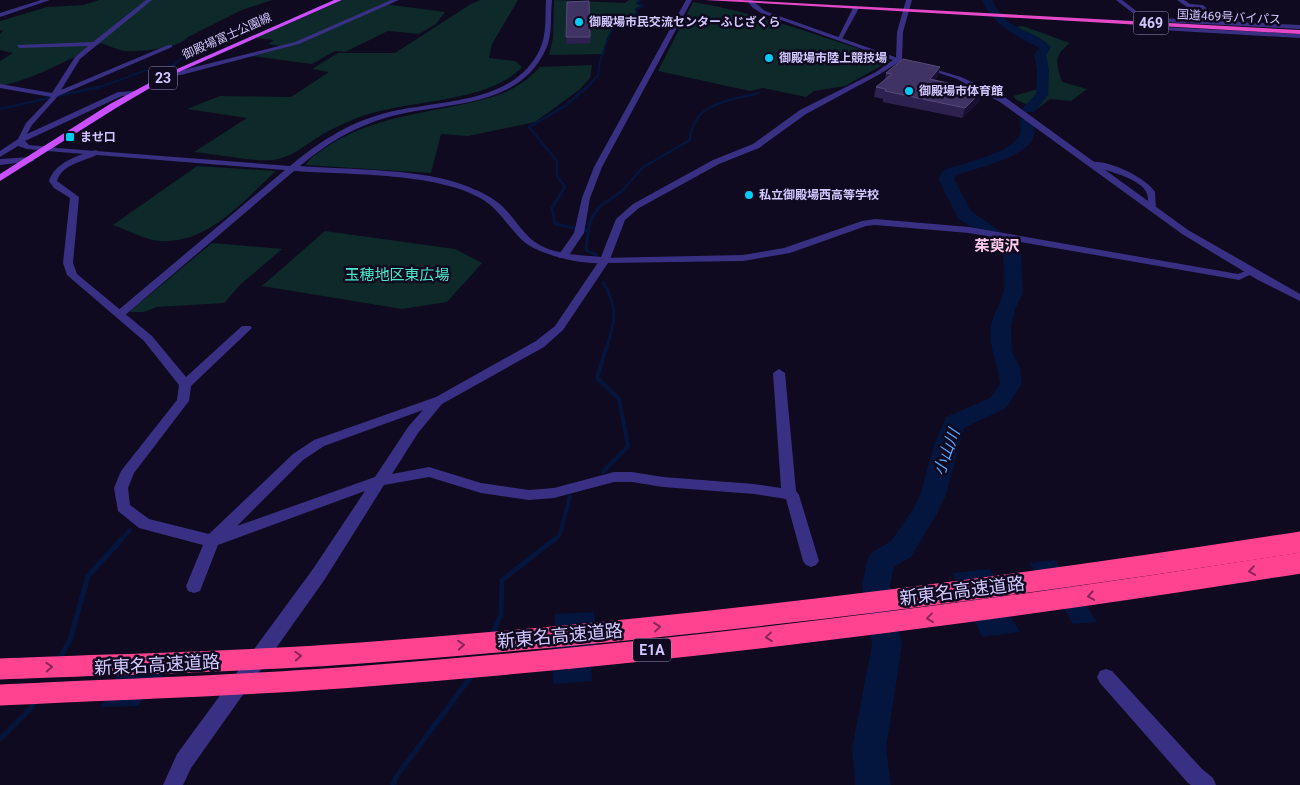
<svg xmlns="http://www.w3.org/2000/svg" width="1300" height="785" font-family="Roboto,'Noto Sans JP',sans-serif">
	<rect width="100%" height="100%" fill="#0f0a1f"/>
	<!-- green -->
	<g fill="#0d292a">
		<path d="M99,0H272L242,10L188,37C178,49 139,52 124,51C117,50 108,45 101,43C70,59 35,79 0,86V61L13,53L0,50V34L3,31L0,30V21L47,7L83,5Z"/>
		<polygon points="343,0 394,0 384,4 445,12 436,24 419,34 388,31 345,52 335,51 312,64 253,56 287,47 268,44 274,40 255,38"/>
		<path d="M481,0H518L492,44L489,58L515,61L522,67C490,102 410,100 365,115C351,120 336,127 323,134C306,144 294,157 273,160C255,162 215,154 194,152L247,118L187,109L220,96L291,97L329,72L312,69L338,53H395L471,4Z"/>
		<polygon points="554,0 625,3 629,0 640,0 637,3 643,6 636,9 637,13 613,28 607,38 604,54 549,55 553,38"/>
		<path d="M693,2C761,13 823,38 888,58L890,61L845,86L814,91L806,97L763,88L750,91L658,71Z"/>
		<path d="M1023,26L1070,43C1053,56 1056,63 1062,82L1087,89L1071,101L1050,99L1037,109L1017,100L1013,96L1038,89V77L1046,46L1012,27Z"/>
		<path d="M592,65L590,78L579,90L535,122L468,136L441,134L431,173L306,165C309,158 316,155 322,150C375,113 434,114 492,97C512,91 527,81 540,67Z"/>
		<path d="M197,166L276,171C243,201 209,244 160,241C145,240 127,230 113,225Z"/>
		<polygon points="325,231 455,249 482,263 447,302 402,309 262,286"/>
		<polygon points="212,243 282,249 241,284 224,303 157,307 144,312 129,312"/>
	</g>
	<!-- water -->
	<g fill="#04153e">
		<polygon points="1055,560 1097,622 1073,624 1064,609 1059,609 1029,563"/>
		<polygon points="990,569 1015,614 1009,614 1020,632 982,637 952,573"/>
		<polygon points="594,612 599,661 591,663 592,681 553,684 555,614"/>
		<polygon points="173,653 154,693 146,694 138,706 101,707 126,657"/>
	</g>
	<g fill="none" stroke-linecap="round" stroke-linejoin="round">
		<!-- stream-far4 -->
		<g stroke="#04153e" stroke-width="2">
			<polyline points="95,89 144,71 174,65 190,50 235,29"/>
			<polyline points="586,89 598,75 600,61 611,31 637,13 636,9 643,6 637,3 640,0"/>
		</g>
		<!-- stream-far3 -->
		<g stroke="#04153e" stroke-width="2.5">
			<polyline points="0,109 98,87"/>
			<polyline points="555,203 565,187 557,176 557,161 529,127 565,106 587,87"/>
			<path d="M605,203L623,190L642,168L690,140C692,103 730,100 759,93"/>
		</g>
		<!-- stream-far2 -->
		<g stroke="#04153e" stroke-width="3">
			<polyline points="556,201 552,208 555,224 588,231"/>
			<path d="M597,255L586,250C589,227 587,216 607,201"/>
			<path d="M603,282C619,308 615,322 606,350"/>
		</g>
		<!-- stream-far1 -->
		<g stroke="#04153e" stroke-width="4">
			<polyline points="603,472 628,446 619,399 597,378 606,348"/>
			<polyline points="121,540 130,530"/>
			<polyline points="554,540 560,535 570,496"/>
		</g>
		<!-- stream -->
		<g stroke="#04153e" stroke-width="5">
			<polyline points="491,637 501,615 502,580 555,539"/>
			<polyline points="59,659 70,640 88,576 122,539"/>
			<polyline points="0,739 32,707 35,700"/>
			<polyline points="393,785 396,777 473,674"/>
		</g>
		<!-- river -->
		<g fill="#04153e" fill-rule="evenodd">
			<path d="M982,0H992C1008,34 1032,27 1051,47L1046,55L1049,70L1048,95L1034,112H1024L1022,109L1036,94L1037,70L1034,55L1039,48C1015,35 994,26 982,0Z"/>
			<path d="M1027,115L1034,119C1033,125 1036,133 1033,139C1023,158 977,168 957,175L954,179L971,211L1004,234L1021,253L1023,293L1015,309L1011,327L1012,351L1020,368L1022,384L1006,408L964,428L946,495L937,514L911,557L894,567L890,586L902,645L886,748L891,785H855L852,748L872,645L862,586L867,561L871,553L891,541L913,509L920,495L934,445L946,417L990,398L1000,384C998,363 988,347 991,326C993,314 1000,305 1003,293C1006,282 1003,266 1003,254L992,242L958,218L938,179L942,172L947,169C964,163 1007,153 1018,138C1022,133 1020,125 1020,119Z"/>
		</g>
		<!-- minor -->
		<g fill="#393083" fill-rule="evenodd">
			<polygon points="41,0 50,0 0,17 0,13"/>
			<polygon points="146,0 152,0 80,59 61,90 168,45 172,45 172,47 58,96 32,125 27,134 118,92 136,91 139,91 139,95 122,96 25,141 29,145 50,147 50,151 27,149 18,146 0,157 0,151 18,139 26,123 51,97 0,88 0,84 52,93 75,57 88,46 19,48 17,45 93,42"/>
			<polygon points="391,0 399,0 299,44 181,75 170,76 167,74 295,42"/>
			<polygon points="686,0 692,0 602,167 590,198 584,233 567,258 559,258 558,256 574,233 582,198 594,167"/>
			<polygon points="906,0 912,0 903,32 902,59 899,61 896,59 897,32"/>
			<polygon points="1116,0 1122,0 1144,17 1213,21 1200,8 1187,7 1177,0 1184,0 1190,4 1203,5 1220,21 1300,25 1300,29 1143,21"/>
			<polygon points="856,6 859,8 842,39 837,40 853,8"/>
			<polygon points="1163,27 1300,34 1300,38 1161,30"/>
			<path d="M96,150L100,152L99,154C85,161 62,164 57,181L79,197L73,263L77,274L152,336L186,377L242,326H250L252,328L191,386L189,401L134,473L128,488L130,505L149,519L209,534L293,454L314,440L436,397L536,341L555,326L601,258L743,255L784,248L862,221L875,219L969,227L1238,274L1251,269L1256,272L1239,280L969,233L875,225L866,226L790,253L743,261L608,263L563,330L544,347L442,404L418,433L392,474L429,467L481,483L529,490L554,488L614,472H632L663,477L754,484L781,488L773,373L779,369L785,373L796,491L799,495L819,561L816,565L811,567L806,565L803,561L786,499L754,494L663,487L632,482H614L554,498L529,500L481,493L429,477L384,485L325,579L191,768L183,785H163L177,754L313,569L365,491L218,545L200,591L194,593L188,591L186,586L203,545L139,528L118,511L114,488L121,471L177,400L179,385L144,341L67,275L63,263L70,198L54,188L49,181C55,162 79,155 96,150ZM423,410L408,427L375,477L237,526L303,460L324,446Z"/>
			<polygon points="31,157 34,157 34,161 0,165 0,159"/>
			<path d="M1091,162C1109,160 1145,177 1155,192L1156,210H1150C1147,205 1149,200 1147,194C1142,178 1105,170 1091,166Z"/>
			<polygon points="1106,669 1112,671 1202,769 1213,778 1216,785 1191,785 1188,783 1100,683 1097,677 1100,671"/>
		</g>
		<!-- tertiary -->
		<g fill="#393083" fill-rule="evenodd">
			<path d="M546,0H552C550,16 553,34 546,49C518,111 440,101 385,118C352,128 326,144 300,166C349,170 424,168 469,187C481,192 492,197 502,206C515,218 523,235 538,244C556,255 581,255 601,257L616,219L633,204L713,160L753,144L800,110L876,72L893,60L761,13L753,8L746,0H752L765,11L906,61L903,63L899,62L880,74L806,114L759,148L719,164L639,208L625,220L609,262C588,267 537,255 522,240C509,228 500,211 485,201C441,172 348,175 294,171L124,316H116L114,314L116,312L285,170L47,151L43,149L44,147L290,166C318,143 346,124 382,114C434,99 513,107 540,49C547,34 545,16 546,0Z"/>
			<polygon points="921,65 961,77 1006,98 1188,230 1300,294 1300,301 1258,280 1182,234 1000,102 957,79 921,67"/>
		</g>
		<!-- primary -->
		<polygon fill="#c94fff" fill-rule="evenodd" points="334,0 342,0 172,75 116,108 0,181 0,174 110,104 168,73"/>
		<!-- trunk -->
		<polygon fill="#e449c8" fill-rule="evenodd" points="705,0 741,0 1300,30 1300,34"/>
		<!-- motorway-bridge -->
		<g stroke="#ff4391" stroke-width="21">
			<path d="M0,669C120,664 241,662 361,653C676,630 988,591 1300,542"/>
			<path d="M0,695C118,689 236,686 354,677C671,653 986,613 1300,563"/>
		</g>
	</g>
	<!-- wall -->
	<g fill="#2c214f">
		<polygon points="589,1 591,43 567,44 566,37"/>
		<polygon points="886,73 938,76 935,80 982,91 979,101 962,118 883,102 883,99 874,97 876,87 885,79"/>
	</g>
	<!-- shaded-wall -->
	<g fill="#191034">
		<polygon points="940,67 938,76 928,89 930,79"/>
		<polygon points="982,91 979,101 962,118 965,108"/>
	</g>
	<!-- building -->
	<g fill="#3e3362" stroke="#554a7b">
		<polygon points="589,1 590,37 566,37 567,2"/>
		<polygon points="903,59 940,67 930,79 982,91 965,108 885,91 886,89 876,87 892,74 886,73"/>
	</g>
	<!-- one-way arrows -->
	<defs><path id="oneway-chevron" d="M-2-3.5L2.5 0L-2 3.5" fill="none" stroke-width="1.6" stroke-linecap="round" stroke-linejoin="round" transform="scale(1.25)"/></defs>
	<g stroke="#872658">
		<use href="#oneway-chevron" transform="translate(1252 571) rotate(171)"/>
		<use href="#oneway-chevron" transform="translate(1091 596) rotate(171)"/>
		<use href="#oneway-chevron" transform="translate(930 618) rotate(173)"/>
		<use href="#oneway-chevron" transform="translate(657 627) rotate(-6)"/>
		<use href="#oneway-chevron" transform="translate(769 637) rotate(174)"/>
		<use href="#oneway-chevron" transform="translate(461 645) rotate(-5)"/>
		<use href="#oneway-chevron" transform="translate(298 656) rotate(-3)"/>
		<use href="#oneway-chevron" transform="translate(49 667) rotate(-3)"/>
	</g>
	<!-- markers -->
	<g fill="#00cbf3" stroke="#0f0a1f" stroke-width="2">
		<circle cx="579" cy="22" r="5"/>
		<circle cx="769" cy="58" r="5"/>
		<circle cx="909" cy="91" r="5"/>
		<rect x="65" y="132" width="10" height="10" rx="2.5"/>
		<circle cx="749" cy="195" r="5"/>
	</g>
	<g text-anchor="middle" stroke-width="5" stroke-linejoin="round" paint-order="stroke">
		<!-- far-street labels -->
		<g font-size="12" fill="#d2c8ff" stroke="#0f0a1f">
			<text transform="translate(1229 17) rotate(3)" y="4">国道469号バイパス</text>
			<text transform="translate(227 36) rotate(-24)" y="4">御殿場富士公園線</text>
		</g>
		<!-- far-poi labels -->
		<g font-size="12" font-weight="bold" fill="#d2c8ff" stroke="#0f0a1f" text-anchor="start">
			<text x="589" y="26">御殿場市民交流センターふじざくら</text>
			<text x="779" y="62">御殿場市陸上競技場</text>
			<text x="919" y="95">御殿場市体育館</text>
			<text x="80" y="141">ませ口</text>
			<text x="759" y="199">私立御殿場西高等学校</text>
		</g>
		<!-- shield labels -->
		<g fill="#0f0a1f" stroke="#988fbc" stroke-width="1">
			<rect x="1133.5" y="11.5" width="35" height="23" rx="4"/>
			<rect x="149" y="66.5" width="28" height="23" rx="4"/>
			<rect x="633" y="638.5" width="38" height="23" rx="4"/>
		</g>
		<g font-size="14" font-weight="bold" fill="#d2c8ff">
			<text x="1151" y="28">469</text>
			<text x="163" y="83">23</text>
			<text x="652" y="655">E1A</text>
		</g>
		<!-- far-quarter labels -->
		<g font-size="15" font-weight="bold" fill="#ffcae8" stroke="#0f0a1f">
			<text x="997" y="251">茱萸沢</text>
		</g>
		<!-- park labels -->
		<g font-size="15" fill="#49ebcd" stroke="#0f0a1f">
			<text x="397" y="280">玉穂地区東広場</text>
		</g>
		<!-- water labels -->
		<g font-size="16" font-style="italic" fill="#56a6ff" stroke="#0f0a1f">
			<text transform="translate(946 452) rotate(-70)" y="6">小山川</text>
		</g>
		<!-- near-street labels -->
		<g font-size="18" fill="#d2c8ff" stroke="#0f0a1f">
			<text transform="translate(962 591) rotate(-7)" y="6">新東名高速道路</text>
			<text transform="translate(560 636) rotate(-5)" y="6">新東名高速道路</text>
			<text transform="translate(157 665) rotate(-3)" y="6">新東名高速道路</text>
		</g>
	</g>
</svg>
